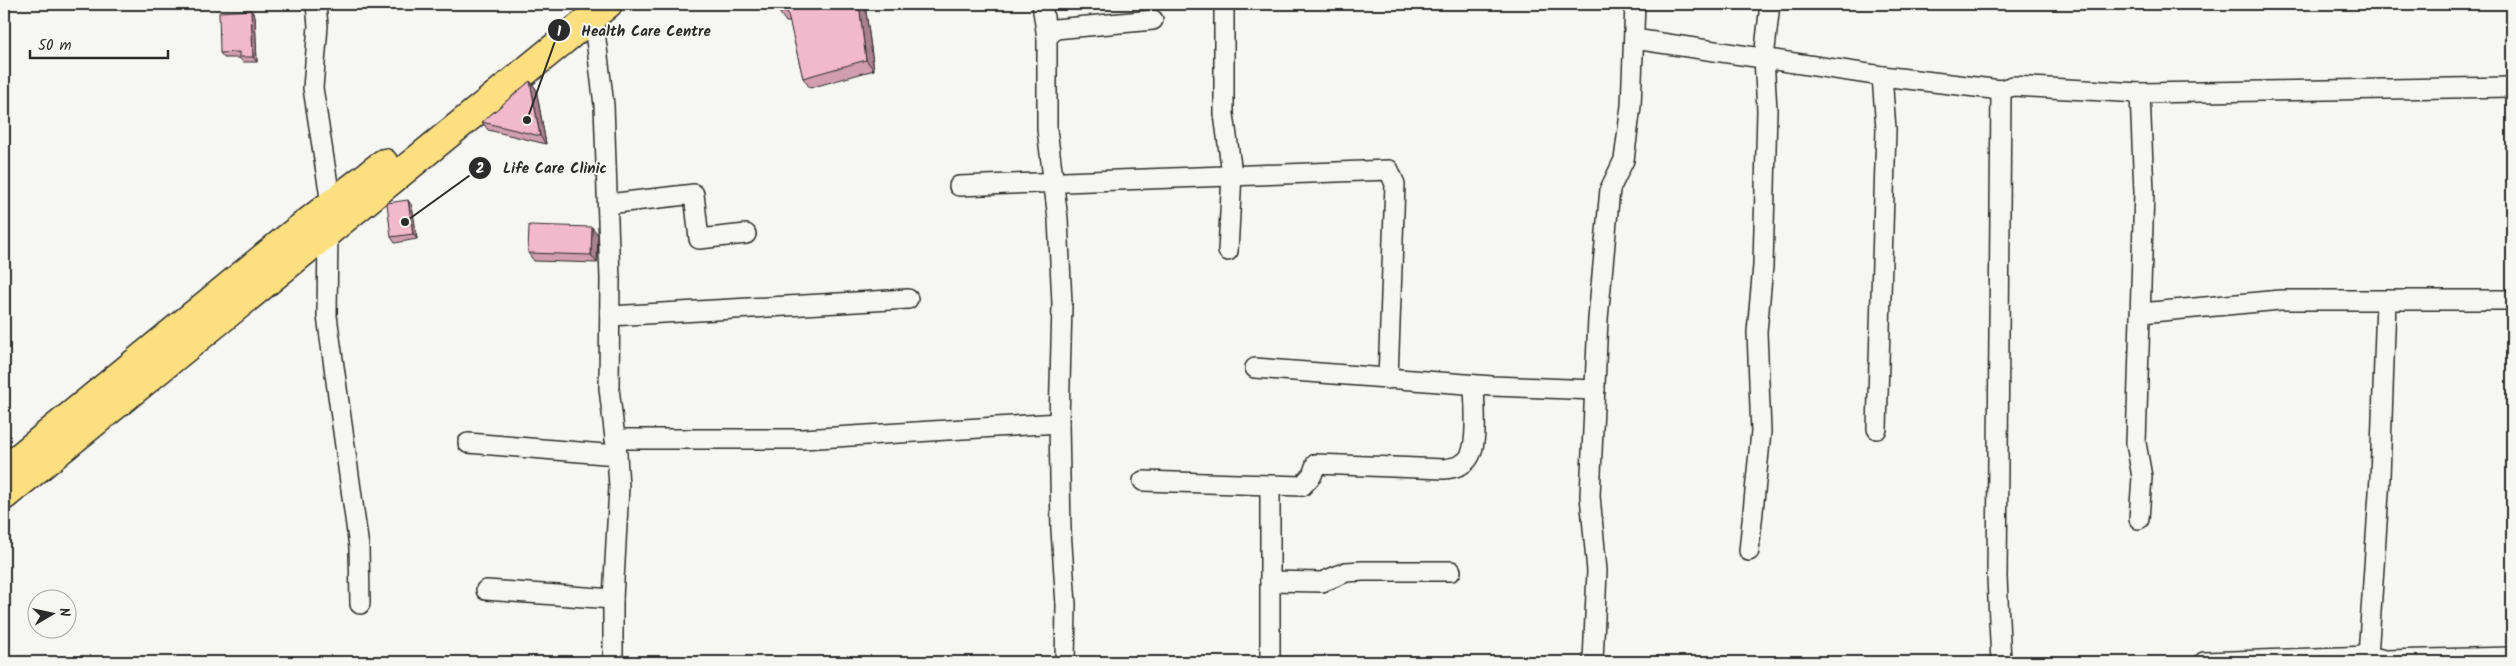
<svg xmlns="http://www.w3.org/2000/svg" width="2516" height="666" font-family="Kalam,sans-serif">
	<rect width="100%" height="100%" fill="#f6f6f2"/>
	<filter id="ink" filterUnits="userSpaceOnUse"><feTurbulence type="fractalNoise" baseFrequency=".02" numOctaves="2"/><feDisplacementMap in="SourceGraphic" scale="10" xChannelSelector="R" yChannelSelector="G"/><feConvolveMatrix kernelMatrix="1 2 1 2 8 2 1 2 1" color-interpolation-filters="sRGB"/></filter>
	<g filter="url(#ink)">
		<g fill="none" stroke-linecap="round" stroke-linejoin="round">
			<!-- minor casing -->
			<g stroke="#2b2b2b" stroke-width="22">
				<g id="minor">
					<polyline points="316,4 318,26 313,88 331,204"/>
					<polyline points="1042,4 1047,38"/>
					<polyline points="1224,4 1224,114 1232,174 1228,251"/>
					<polyline points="592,7 604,105 610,279 609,388 617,455"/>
					<polyline points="1634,39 1882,76 2001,90 2013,86 2140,93 2512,87"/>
					<polyline points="959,186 1389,170 1395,184 1388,379"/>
					<polyline points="608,204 694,194 699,239 746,234"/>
					<polyline points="328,232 327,316 359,547 360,604"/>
					<polyline points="2141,313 2280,300 2512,300"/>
					<polyline points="610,316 908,299"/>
					<polyline points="1255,368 1492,386 1595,390"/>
					<polyline points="1877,429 1886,129 1882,76"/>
					<polyline points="615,439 803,439 1059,423"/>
					<polyline points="468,443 617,455 619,487 613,599 613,662"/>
					<path d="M1143,481L1302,486L1312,475L1316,464L1444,469C1452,468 1460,467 1466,461C1480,449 1474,403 1474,385"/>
					<polyline points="1270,486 1270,662"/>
					<polyline points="2139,519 2142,477 2136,443 2144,192 2140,93"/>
					<polyline points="1749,551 1761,432 1757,332 1763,266 1767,110 1764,58 1770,4"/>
					<polyline points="1270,581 1322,582 1346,572 1363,571 1451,571"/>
					<polyline points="486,590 613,599"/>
					<polyline points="2368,656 2380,478 2386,301"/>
					<polyline points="1065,662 1066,605 1061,530 1059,423 1062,304 1058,219 1047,129 1047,38 1055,29 1153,20"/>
					<polyline points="1593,662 1597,571 1590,496 1598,319 1610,189 1624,160 1631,106 1635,4"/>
					<polyline points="2001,662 1997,578 2001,90"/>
					<polyline points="2204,662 2368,656 2385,660 2512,657"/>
				</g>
			</g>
			<!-- primary casing -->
			<g stroke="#2b2b2b" stroke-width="31">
				<g id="primary">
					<polyline points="4,470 290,236 384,163"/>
					<polyline points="4,496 608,4"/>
				</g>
			</g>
			<!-- minor -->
			<use href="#minor" stroke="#f6f6f2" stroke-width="19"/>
			<!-- primary -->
			<use href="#primary" stroke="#fce080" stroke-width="28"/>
		</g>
		<!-- wall -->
		<g fill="#d09eaf" stroke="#2b2b2b">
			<polygon points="865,4 874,70 810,88 803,78 790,22 786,22 779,12"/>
			<polygon points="251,10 255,16 257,62 243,62 239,58 224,58 220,53"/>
			<polygon points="530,81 536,89 546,144 488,130 482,122"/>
			<polygon points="412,206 417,239 395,243 391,237"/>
			<polygon points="592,227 598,235 597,263 534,261 528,253"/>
		</g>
		<!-- shaded-wall -->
		<g fill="#a9818e" stroke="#2b2b2b">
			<polygon points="859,4 865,4 874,70 866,60"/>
			<polygon points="251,10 255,16 257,62 253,57"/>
			<polygon points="530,81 536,89 546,144 540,136"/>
			<polygon points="408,200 412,206 417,239 413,234"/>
			<polygon points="592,227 598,235 597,263 591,255"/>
		</g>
		<!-- building -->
		<g fill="#f2b8cb" stroke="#2b2b2b">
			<polygon points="778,4 859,4 866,60 803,78 787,11 779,12"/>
			<polygon points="251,10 253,57 239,57 239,52 220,53 219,12"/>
			<polygon points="530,81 540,136 482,122"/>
			<polygon points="408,200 413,234 391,237 387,203"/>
			<polygon points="529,225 592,227 591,255 528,253"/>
		</g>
	</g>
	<!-- callouts -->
	<path fill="none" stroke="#2b2b2b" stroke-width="2" d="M527 120L559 30M405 222L480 168"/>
	<g fill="#2b2b2b" stroke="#f6f6f2" stroke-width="2">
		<circle cx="527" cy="120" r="5"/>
		<circle cx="405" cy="222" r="5"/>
		<circle cx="559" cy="30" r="12"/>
		<circle cx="480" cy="168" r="12"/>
	</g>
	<g font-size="15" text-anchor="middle" font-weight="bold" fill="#fff">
		<text x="559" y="36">1</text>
		<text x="480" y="173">2</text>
	</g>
	<g font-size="15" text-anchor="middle" font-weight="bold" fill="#2b2b2b" stroke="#f6f6f2" stroke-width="4" stroke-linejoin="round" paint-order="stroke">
		<text x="646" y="36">Health Care Centre</text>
		<text x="555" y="173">Life Care Clinic</text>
	</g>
	<!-- margin -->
	<rect width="2516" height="666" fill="none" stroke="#f6f6f2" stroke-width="20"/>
	<rect x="10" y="10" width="2496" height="646" fill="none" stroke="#2b2b2b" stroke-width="2" filter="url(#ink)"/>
	<!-- north arrow -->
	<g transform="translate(52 614) rotate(81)"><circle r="24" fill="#f6f6f2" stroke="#a5a5a2"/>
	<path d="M0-4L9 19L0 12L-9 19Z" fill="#2b2b2b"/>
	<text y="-8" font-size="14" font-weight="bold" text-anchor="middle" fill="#2b2b2b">N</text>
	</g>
	<!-- scale -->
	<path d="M30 50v8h138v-8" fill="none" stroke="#2b2b2b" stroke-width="2.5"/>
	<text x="38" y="50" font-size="15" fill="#2b2b2b" stroke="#f6f6f2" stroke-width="4" paint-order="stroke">50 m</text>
</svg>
